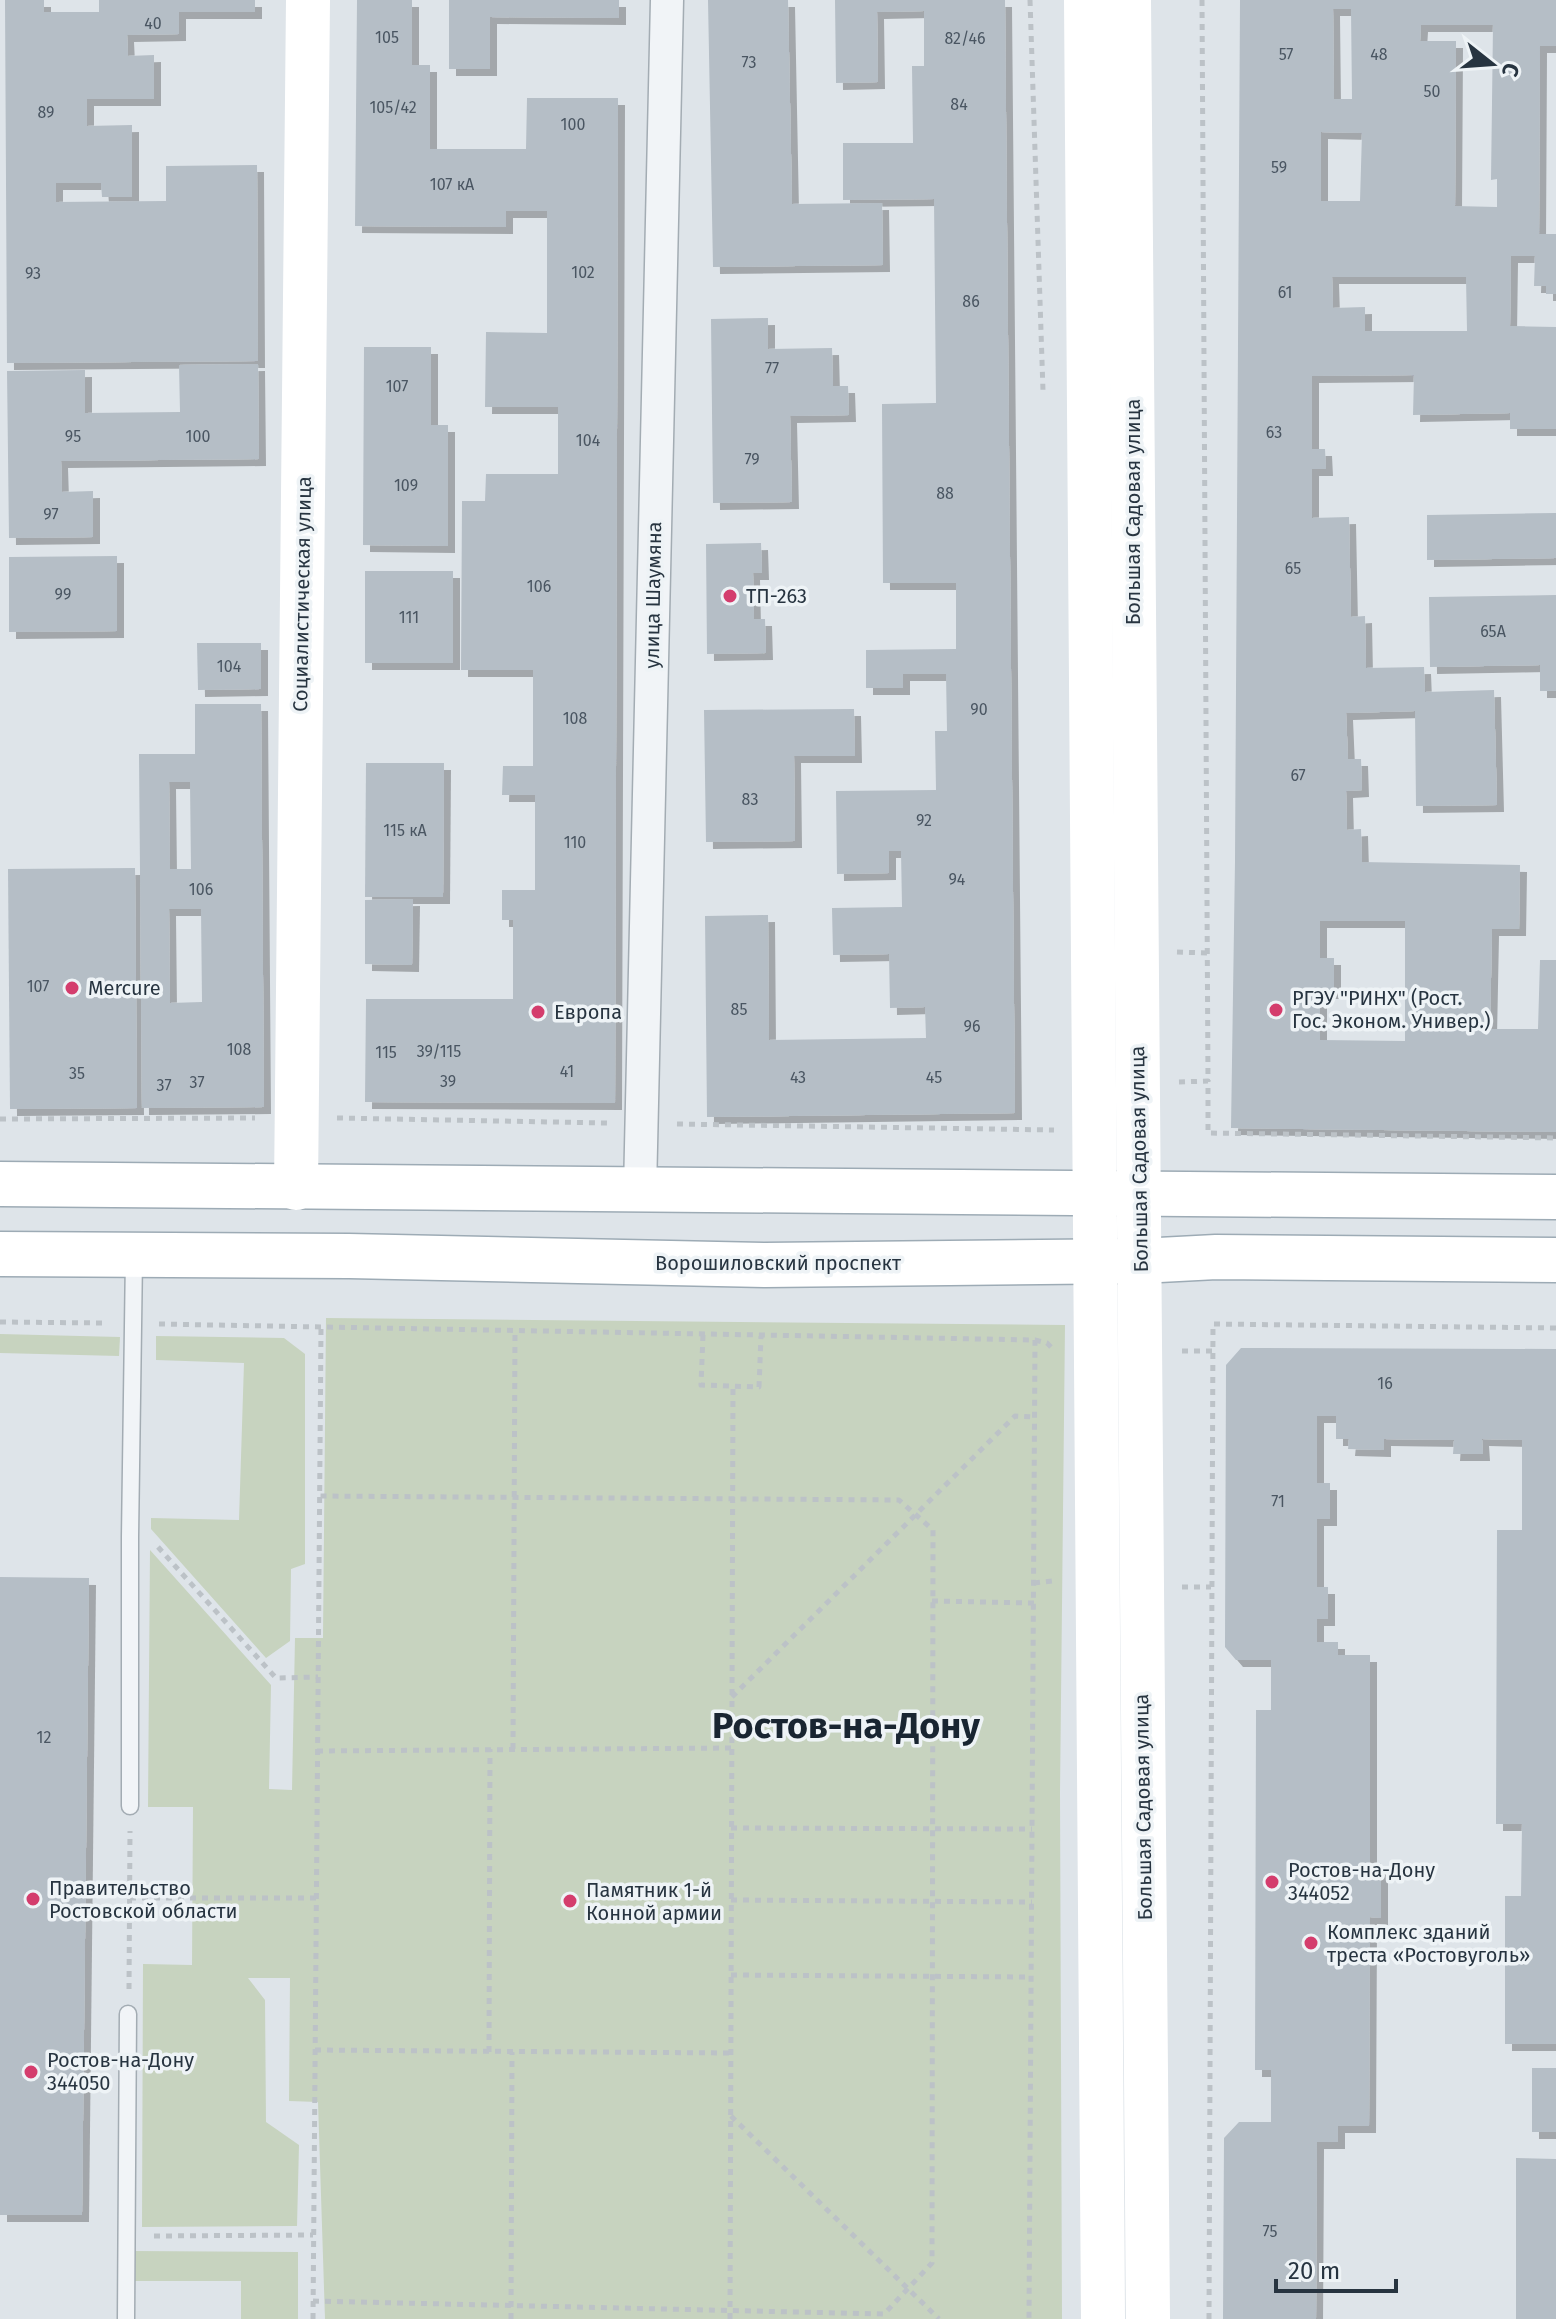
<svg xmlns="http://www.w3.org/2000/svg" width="1556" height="2319" font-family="'Fira Sans',sans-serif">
	<defs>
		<filter id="shadow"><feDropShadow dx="7" dy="7" stdDeviation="0" flood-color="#0004"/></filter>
	</defs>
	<rect width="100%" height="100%" fill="#dee4e9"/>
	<!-- green -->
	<g fill="#c7d3bf">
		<polygon points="326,1318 1065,1325 1060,1793 1062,2319 325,2319 318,2102 289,2101 290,1978 248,1978 265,2000 266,2122 299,2145 297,2226 142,2227 143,1964 192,1965 193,1807 148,1807 150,1550 271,1685 269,1789 292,1790 295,1638 323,1638"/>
		<polygon points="0,1334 120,1337 119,1356 0,1353"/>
		<polygon points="156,1336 284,1338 305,1354 305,1564 291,1569 290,1641 266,1658 151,1529 151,1518 239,1520 244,1363 156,1360"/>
		<polygon points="132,2251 298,2252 298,2319 241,2319 241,2281 132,2281"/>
	</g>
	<!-- building -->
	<g fill="#b5bec6" fill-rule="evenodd" filter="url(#shadow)">
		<polygon points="5,0 44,0 44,12 99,12 99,0 255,0 255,12 179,12 179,34 127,35 128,56 154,55 154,99 87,99 87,126 132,125 132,197 102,197 101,183 56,183 56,202 166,201 166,166 257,165 258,361 7,363"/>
		<polygon points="357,0 412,0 412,65 430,65 430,149 526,149 527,98 618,98 615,1103 365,1102 366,999 513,999 513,920 502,920 502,890 535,890 535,795 502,795 503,766 533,766 533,670 461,670 462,501 485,501 486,474 558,474 558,407 485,407 486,332 547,333 547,211 506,211 506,227 355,226"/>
		<polygon points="449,0 619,0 619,18 490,17 490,69 449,69"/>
		<polygon points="708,0 788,0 792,204 882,203 883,265 713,267"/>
		<polygon points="835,0 1005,0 1015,1113 707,1117 705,916 768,915 769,1040 926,1038 925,1007 890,1008 889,954 833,955 832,908 902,907 901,851 889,851 889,873 837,874 836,791 936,790 935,731 947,731 946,674 903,674 903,688 866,688 866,650 956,649 956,583 883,583 882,404 936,403 934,199 843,200 843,143 913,143 912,66 924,66 924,11 877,12 878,82 836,83"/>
		<path d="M1240,0H1556V46H1540L1539,234H1556V294H1546V286H1534L1535,256H1511L1510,326L1556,327V429H1510V413L1413,415L1414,375L1312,376V449H1325L1326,469H1312V518L1349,517L1351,617L1365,616L1366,668L1424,667L1425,692L1494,690L1497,805L1416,806L1415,711L1346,713L1348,759H1361L1362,790L1346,791L1347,830L1361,829L1362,862L1520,865L1519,929H1492L1490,1029H1538L1540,960H1556V1132L1231,1128L1235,861ZM1333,9H1351L1352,99H1334ZM1421,25H1493L1491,180L1497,179V207L1455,206L1456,41H1420ZM1321,132L1362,133L1360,201H1321ZM1332,277H1466L1467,331H1365V307L1333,308ZM1320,921H1405V1041L1320,1040V992H1334V958H1320Z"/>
		<polygon points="768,318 768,349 832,348 833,386 848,386 849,415 790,416 792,502 713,503 711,319"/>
		<polygon points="364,347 431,347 431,425 448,425 448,546 363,545"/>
		<polygon points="258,364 259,459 61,461 62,492 93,491 93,537 9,538 7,371 85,370 85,413 180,412 179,365"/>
		<polygon points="1556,513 1556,558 1427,560 1427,515"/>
		<polygon points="761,543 762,573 753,573 754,619 765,619 766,653 707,654 706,544"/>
		<polygon points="117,556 117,631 9,632 9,557"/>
		<rect x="365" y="571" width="88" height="92"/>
		<polygon points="1556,595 1556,691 1540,691 1540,665 1430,667 1429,597"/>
		<polygon points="197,643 261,643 261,689 198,690"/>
		<path d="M195,704H261L264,1107L142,1108L139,754H195ZM169,782H190L191,869H170ZM169,909H201L202,1002L170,1003Z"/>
		<polygon points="854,709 855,756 794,756 795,841 706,842 704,710"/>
		<polygon points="366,763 444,763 443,897 365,897"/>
		<polygon points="135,868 137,1108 10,1109 8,869"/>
		<polygon points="413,899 412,965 365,964 365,900"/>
		<polygon points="1241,1348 1556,1349 1556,2044 1505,2044 1505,1896 1521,1896 1522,1824 1496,1824 1497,1530 1522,1530 1522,1440 1482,1439 1483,1454 1453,1454 1454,1440 1384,1439 1384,1450 1348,1449 1349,1439 1336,1439 1336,1416 1317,1416 1317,1483 1330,1483 1330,1519 1317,1519 1317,1587 1328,1587 1328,1619 1317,1619 1317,1642 1338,1642 1338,1655 1370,1655 1370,1863 1381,1863 1381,1918 1370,1917 1369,2126 1338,2126 1338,2142 1317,2142 1316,2319 1223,2319 1224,2138 1239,2122 1271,2122 1271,2070 1255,2070 1256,1710 1271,1710 1271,1660 1236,1660 1225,1647 1226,1365"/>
		<polygon points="0,1577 89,1578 82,2215 0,2215"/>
		<rect x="1532" y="2068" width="24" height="64"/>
		<polygon points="1516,2158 1556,2159 1556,2319 1516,2319"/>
	</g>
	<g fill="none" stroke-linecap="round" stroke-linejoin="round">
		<!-- lane casing -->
		<g stroke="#a3acb3" stroke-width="19">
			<g id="lane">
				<polyline points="130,1806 130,1537 134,1256"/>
				<polyline points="126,2319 128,2014"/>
			</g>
		</g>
		<!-- street casing -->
		<g stroke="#a3acb3" stroke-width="35">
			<polyline id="street" points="640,1191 667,0"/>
		</g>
		<!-- primary casing -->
		<g stroke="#9dabb5" stroke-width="47">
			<g id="primary">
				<polyline points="0,1184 1556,1197"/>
				<polyline points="0,1254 349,1256 765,1265 1140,1261 1216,1257 1556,1260"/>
			</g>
		</g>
		<!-- path -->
		<g stroke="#bcc2c7" stroke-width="5" stroke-dasharray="6 6" stroke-linecap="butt">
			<polyline points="1030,0 1043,391"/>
			<polyline points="1202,0 1208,1081"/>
			<polyline points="1177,952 1208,953"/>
			<polyline points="1179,1082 1208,1081 1208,1133 1556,1138"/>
			<polyline points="337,1118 607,1123"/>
			<polyline points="0,1119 255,1118"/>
			<polyline points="677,1124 1054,1130"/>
			<polyline points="0,1322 105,1323"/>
			<polyline points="159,1324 1035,1340 1029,2319"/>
			<polyline points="703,1335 701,1385 759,1387 761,1336"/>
			<polyline points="1035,1340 1047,1343 1053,1349"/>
			<polyline points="1182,1351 1213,1351"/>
			<polyline points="158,1547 276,1678 318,1677"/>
			<polyline points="1034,1583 1052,1581 1054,1577"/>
			<polyline points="1182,1587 1211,1587"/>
			<polyline points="932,1601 1034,1603"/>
			<polyline points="732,1697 1015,1416 1035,1417"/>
			<polyline points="513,1749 515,1330"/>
			<polyline points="317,1751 732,1748"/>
			<polyline points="731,1828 1032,1829"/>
			<polyline points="130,1898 316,1898"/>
			<polyline points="731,1900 1032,1902"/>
			<polyline points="731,1975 1031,1977"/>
			<polyline points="129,1989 130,1831"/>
			<polyline points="315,2050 731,2053"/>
			<polyline points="489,2052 490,1749"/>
			<polyline points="731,2116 939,2319"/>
			<polyline points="154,2236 313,2235"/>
			<polyline points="313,2301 884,2314 932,2263 933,1530 899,1500 319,1496"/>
			<polyline points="313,2319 321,1327"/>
			<polyline points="511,2319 512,2052"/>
			<polyline points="730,2319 733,1386"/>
			<polyline points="1209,2319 1213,1324 1556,1328"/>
		</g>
		<!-- lane -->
		<use href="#lane" stroke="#f1f4f7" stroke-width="16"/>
		<!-- street -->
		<use href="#street" stroke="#f1f4f7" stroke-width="32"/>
		<!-- secondary -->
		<g stroke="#fff" stroke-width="44">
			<polyline points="1086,0 1103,2319"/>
			<polyline points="1129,0 1148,2319"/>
			<polyline points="296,1188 308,0"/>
		</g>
		<!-- primary -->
		<use href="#primary" stroke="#fff" stroke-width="44"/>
	</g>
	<!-- markers -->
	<g fill="#d43d6d" stroke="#eef3f6" stroke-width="3">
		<circle cx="730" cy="596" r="8"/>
		<circle cx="72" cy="988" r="8"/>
		<circle cx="1276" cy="1010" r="8"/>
		<circle cx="538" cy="1012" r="8"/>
		<circle cx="1272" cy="1882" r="8"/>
		<circle cx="33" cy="1899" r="8"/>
		<circle cx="570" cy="1901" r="8"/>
		<circle cx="1311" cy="1943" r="8"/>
		<circle cx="31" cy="2072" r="8"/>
	</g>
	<g text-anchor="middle" stroke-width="7" stroke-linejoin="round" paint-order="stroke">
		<!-- number labels -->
		<g font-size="16" fill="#4a5662">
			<text x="153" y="29">40</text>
			<text x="387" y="43">105</text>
			<text x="965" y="44">82/46</text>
			<text x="1286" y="60">57</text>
			<text x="1379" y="60">48</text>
			<text x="749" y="68">73</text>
			<text x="1432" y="97">50</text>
			<text x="959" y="110">84</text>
			<text x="393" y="113">105/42</text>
			<text x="46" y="118">89</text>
			<text x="573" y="130">100</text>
			<text x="1279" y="173">59</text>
			<text x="452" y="190">107 кА</text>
			<text x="583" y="278">102</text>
			<text x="33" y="279">93</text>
			<text x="1285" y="298">61</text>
			<text x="971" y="307">86</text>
			<text x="772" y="374">77</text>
			<text x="397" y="392">107</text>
			<text x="1274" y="438">63</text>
			<text x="73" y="442">95</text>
			<text x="198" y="442">100</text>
			<text x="588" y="446">104</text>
			<text x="752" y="465">79</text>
			<text x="406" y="491">109</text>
			<text x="945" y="499">88</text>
			<text x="51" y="520">97</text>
			<text x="1293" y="574">65</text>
			<text x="539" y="592">106</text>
			<text x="63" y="600">99</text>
			<text x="409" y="623">111</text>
			<text x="1493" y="637">65А</text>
			<text x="229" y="672">104</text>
			<text x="979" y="715">90</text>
			<text x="575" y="724">108</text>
			<text x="1298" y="781">67</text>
			<text x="750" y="805">83</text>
			<text x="924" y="826">92</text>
			<text x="405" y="836">115 кА</text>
			<text x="575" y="848">110</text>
			<text x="957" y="885">94</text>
			<text x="201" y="895">106</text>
			<text x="38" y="992">107</text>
			<text x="739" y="1015">85</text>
			<text x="972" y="1032">96</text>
			<text x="239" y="1055">108</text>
			<text x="439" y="1057">39/115</text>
			<text x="386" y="1058">115</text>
			<text x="567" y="1077">41</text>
			<text x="77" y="1079">35</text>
			<text x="798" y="1083">43</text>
			<text x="934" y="1083">45</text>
			<text x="448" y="1087">39</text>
			<text x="197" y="1088">37</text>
			<text x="164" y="1091">37</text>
			<text x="1385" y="1389">16</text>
			<text x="1278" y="1507">71</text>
			<text x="44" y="1743">12</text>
			<text x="1270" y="2237">75</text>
		</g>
		<!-- street labels -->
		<g font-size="20" fill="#273440" stroke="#eef3f6">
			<text transform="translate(1133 512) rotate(-90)" y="7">Большая Садовая улица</text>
			<text transform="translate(302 594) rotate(-89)" y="7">Социалистическая улица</text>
			<text transform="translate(653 595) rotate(-89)" y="7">улица Шаумяна</text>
			<text transform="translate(1139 1159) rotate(-91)" y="7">Большая Садовая улица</text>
			<text x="778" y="1270">Ворошиловский проспект</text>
			<text transform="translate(1143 1807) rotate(-91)" y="7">Большая Садовая улица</text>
		</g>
		<!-- poi labels -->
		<g font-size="20" fill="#273440" stroke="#eef3f6" text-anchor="start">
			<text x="746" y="603">ТП-263</text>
			<text x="88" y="995">Mercure</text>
			<text x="1292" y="1005">РГЭУ "РИНХ" (Рост.<tspan x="1292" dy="23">Гос. Эконом. Универ.)</tspan></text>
			<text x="554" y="1019">Европа</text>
			<text x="1288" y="1877">Ростов-на-Дону<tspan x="1288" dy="23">344052</tspan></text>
			<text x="49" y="1895">Правительство<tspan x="49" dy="23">Ростовской области</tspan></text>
			<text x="586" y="1897">Памятник 1-й<tspan x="586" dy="23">Конной армии</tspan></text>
			<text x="1327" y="1939">Комплекс зданий<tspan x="1327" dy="23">треста «Ростовуголь»</tspan></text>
			<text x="47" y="2067">Ростов-на-Дону<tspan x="47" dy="23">344050</tspan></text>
		</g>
		<!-- town labels -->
		<g font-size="36" font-weight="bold" fill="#192531" stroke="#eef3f6">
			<text x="846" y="1738">Ростов-на-Дону</text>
		</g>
	</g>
	<!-- north arrow -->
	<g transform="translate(1492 64) rotate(107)" stroke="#eef3f6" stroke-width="6" paint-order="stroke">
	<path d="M0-6L14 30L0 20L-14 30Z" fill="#273440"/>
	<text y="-12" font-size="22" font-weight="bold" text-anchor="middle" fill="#273440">С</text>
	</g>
	<!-- scale -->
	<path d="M1276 2279v12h120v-12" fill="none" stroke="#273440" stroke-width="4"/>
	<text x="1288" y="2279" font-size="24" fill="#273440" stroke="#eef3f6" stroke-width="6" paint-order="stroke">20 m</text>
</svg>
